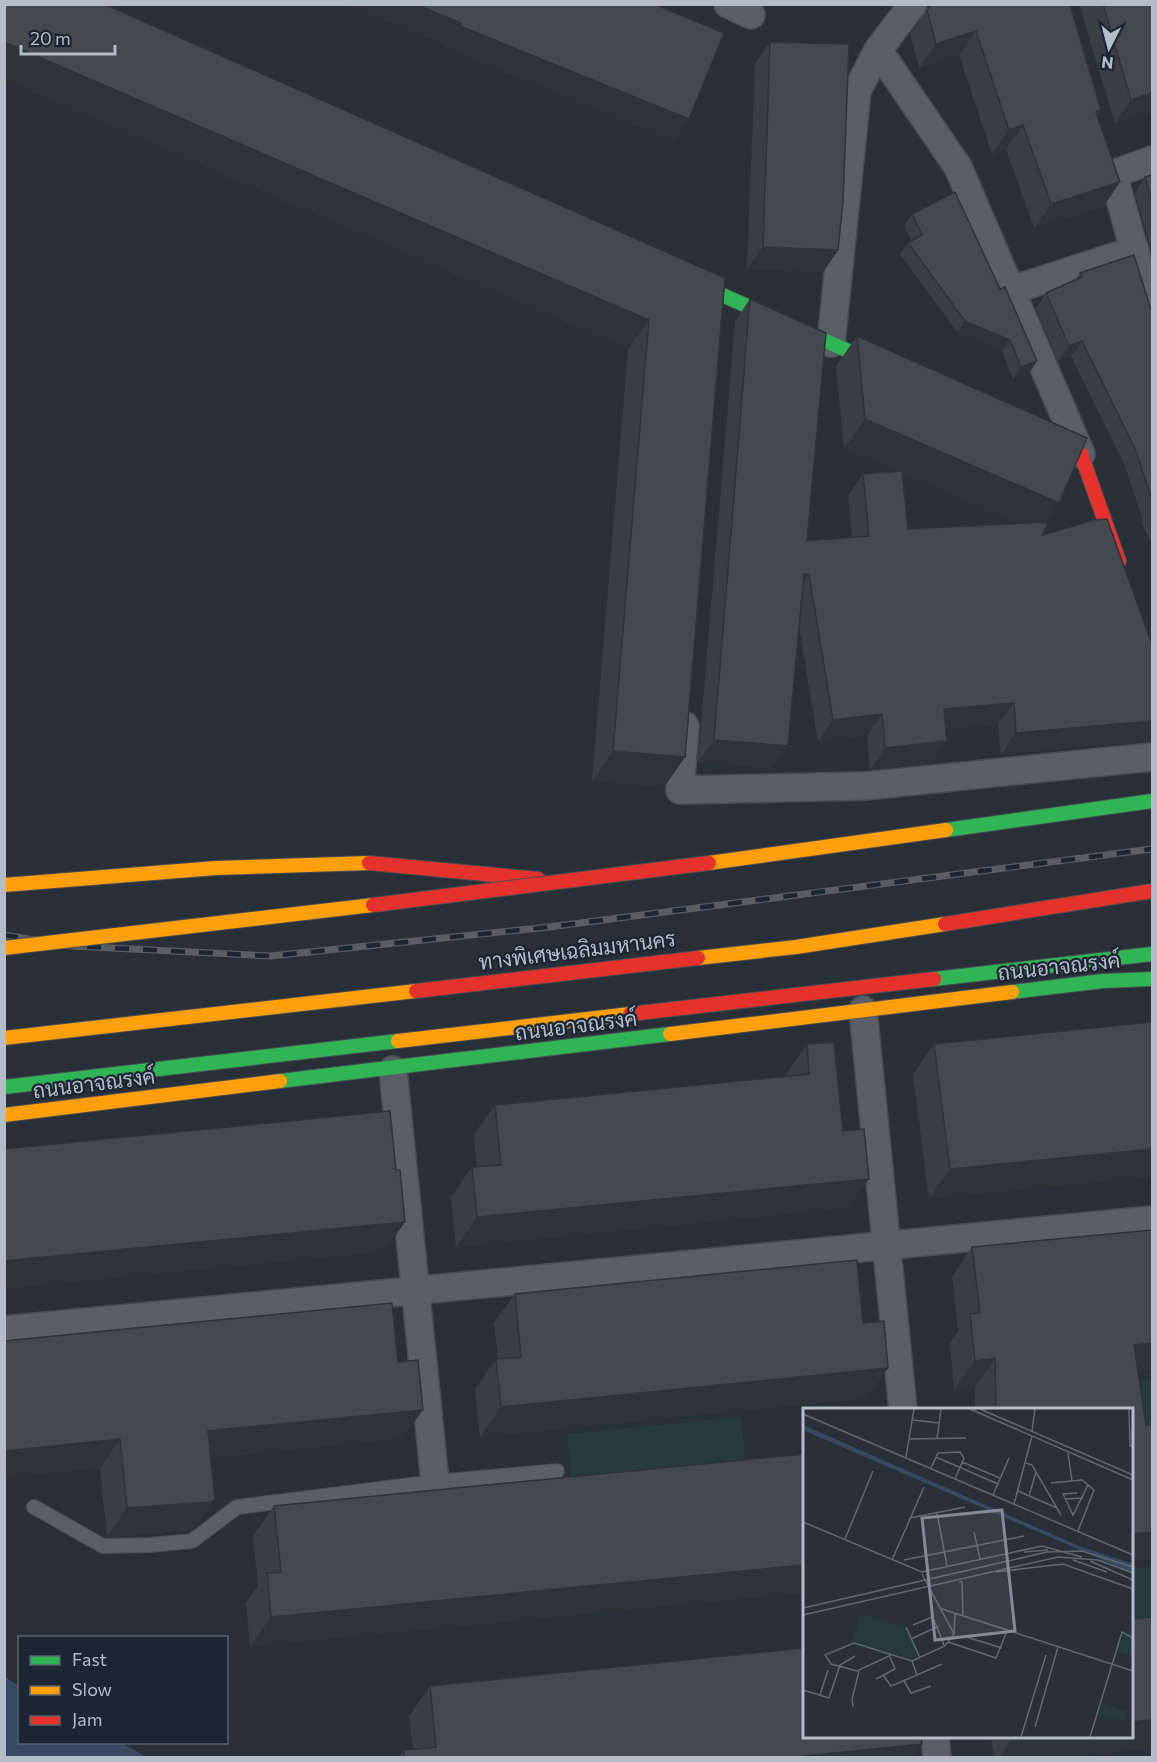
<svg xmlns="http://www.w3.org/2000/svg" width="1157" height="1762" font-family="Commissioner,Sarabun,sans-serif">
	<rect width="100%" height="100%" fill="#2a3038"/>
	<!-- green -->
	<g fill="#273a3e">
		<polygon points="1152,1380 1152,1447 1145,1447 1139,1382"/>
		<polygon points="741,1417 748,1485 574,1503 567,1434"/>
		<polygon points="1152,1567 1152,1641 1132,1643 1132,1568"/>
	</g>
	<!-- water -->
	<polygon fill="#384963" points="5,1677 19,1686 20,1742 121,1743 147,1757 5,1757"/>
	<g fill="none" stroke-linecap="round" stroke-linejoin="round">
		<!-- lane casing -->
		<g stroke="#484c53" stroke-width="16">
			<polyline id="lane" points="34,1507 103,1546 150,1545 192,1541 237,1507 435,1482 557,1471"/>
		</g>
		<!-- street casing -->
		<g stroke="#484c53" stroke-width="30">
			<g id="street">
				<polyline points="728,4 751,15"/>
				<polyline points="913,4 878,50 958,167 1081,454"/>
				<polyline points="1152,160 1113,174 1152,314"/>
				<polyline points="1012,290 1135,250"/>
				<polyline points="831,343 857,91 878,50"/>
				<polyline points="685,726 680,790 865,786 1152,757"/>
				<polyline points="863,1010 903,1410"/>
				<polyline points="393,1070 435,1482"/>
				<polyline points="4,1330 1152,1220"/>
				<polyline points="935,1736 937,1758"/>
			</g>
		</g>
		<!-- fast casing -->
		<g stroke="#484c53" stroke-width="16">
			<g id="fast">
				<polyline points="684,278 889,369"/>
				<polyline points="934,979 1152,954"/>
				<polyline points="1012,992 1103,981 1152,979"/>
				<polyline points="280,1081 670,1034"/>
				<polyline points="4,1087 398,1041"/>
			</g>
		</g>
		<!-- slow casing -->
		<g stroke="#484c53" stroke-width="16">
			<g id="slow">
				<polyline points="4,885 216,868 369,863"/>
				<polyline points="698,958 796,947 945,924"/>
				<polyline points="670,1034 1012,992"/>
				<polyline points="4,1038 416,991"/>
				<polyline points="398,1041 630,1014"/>
				<polyline points="4,1115 280,1081"/>
			</g>
		</g>
		<!-- jam casing -->
		<g stroke="#484c53" stroke-width="16">
			<g id="jam">
				<polyline points="1040,436 1081,454 1119,561"/>
				<polyline points="369,863 538,879"/>
				<polyline points="945,924 1152,891"/>
				<polyline points="416,991 698,958"/>
				<polyline points="630,1014 934,979"/>
			</g>
		</g>
		<!-- lane -->
		<use href="#lane" stroke="#5a5e66" stroke-width="14"/>
		<!-- street -->
		<use href="#street" stroke="#5a5e66" stroke-width="27"/>
		<!-- fast -->
		<use href="#fast" stroke="#30b455" stroke-width="14"/>
		<!-- slow -->
		<use href="#slow" stroke="#ff9f0a" stroke-width="14"/>
		<!-- jam -->
		<use href="#jam" stroke="#e5322d" stroke-width="14"/>
		<!-- rail casing -->
		<g stroke="#595d64" stroke-width="7">
			<polyline id="rail" points="4,935 72,946 271,956 549,927 1152,849"/>
		</g>
		<!-- rail -->
		<use href="#rail" stroke="#1d2633" stroke-width="4.5" stroke-dasharray="14" stroke-linecap="butt"/>
		<!-- fast-bridge casing -->
		<g stroke="#474c53" stroke-width="16" stroke-linecap="butt">
			<polyline id="fast-bridge" points="946,830 1152,801"/>
		</g>
		<!-- slow-bridge casing -->
		<g stroke="#474c53" stroke-width="16" stroke-linecap="butt">
			<g id="slow-bridge">
				<polyline points="709,863 946,830"/>
				<polyline points="4,948 373,905"/>
			</g>
		</g>
		<!-- jam-bridge casing -->
		<g stroke="#474c53" stroke-width="16" stroke-linecap="butt">
			<polyline id="jam-bridge" points="373,905 709,863"/>
		</g>
		<!-- fast-bridge -->
		<use href="#fast-bridge" stroke="#30b455" stroke-width="14"/>
		<!-- slow-bridge -->
		<use href="#slow-bridge" stroke="#ff9f0a" stroke-width="14"/>
		<!-- jam-bridge -->
		<use href="#jam-bridge" stroke="#e5322d" stroke-width="14"/>
	</g>
	<!-- wall -->
	<g fill="#3a3f45" fill-rule="evenodd">
		<polygon points="4,4 725,278 685,757 664,787 592,781 628,349 4,80"/>
		<polygon points="345,4 654,4 689,119 674,141 444,48 446,45"/>
		<polygon points="931,4 1070,4 1101,110 1097,116 1104,206 1034,228 1006,149 992,154 959,55 919,68 910,34"/>
		<polygon points="1079,4 1152,4 1152,112 1115,124"/>
		<polygon points="770,42 838,250 823,272 747,269 755,64"/>
		<polygon points="1152,175 1152,252 1135,193 1145,177"/>
		<polygon points="912,214 1000,289 1037,361 1029,373 1013,379 1002,351 957,332 900,254 908,243 912,241 904,226"/>
		<polygon points="1080,273 1152,310 1152,544 1141,522 1143,520 1125,466 1071,356 1058,361 1036,308 1046,293 1075,280"/>
		<path d="M750,299L807,541L852,537L848,496L863,474L897,472L844,449L836,366L857,336L1045,522L1043,535L1150,639L1001,755L998,725L946,729L932,763L870,770L867,736L818,742L799,626L772,768L698,762L735,321ZM903,474L915,479L1017,524L908,529Z"/>
		<polygon points="1152,1022 929,1199 913,1074 934,1044"/>
		<polygon points="807,1044 848,1208 456,1247 451,1197 472,1167 477,1167 474,1134 495,1105 786,1076 786,1074"/>
		<polygon points="972,1247 1138,1372 1152,1559 1131,1410 975,1410 975,1387 954,1390 950,1343 958,1331 952,1277"/>
		<polygon points="515,1294 867,1398 480,1437 475,1389 496,1359 498,1359 494,1323"/>
		<polygon points="4,1341 403,1438 211,1457 215,1499 195,1527 191,1530 107,1537 100,1468 4,1477"/>
		<polygon points="804,1454 250,1647 246,1603 258,1586 253,1536 274,1506"/>
		<polygon points="1152,1617 1152,1748 1058,1758 994,1758 991,1737 1131,1737"/>
		<polygon points="430,1686 922,1744 912,1758 399,1758 404,1750 413,1749 409,1716"/>
	</g>
	<!-- shaded-wall -->
	<g fill="#303338">
		<polygon points="345,4 415,4 461,23 446,45"/>
		<polygon points="460,26 689,119 674,141 444,48"/>
		<polygon points="976,31 959,55 919,68 936,44"/>
		<polygon points="4,42 649,320 628,349 4,80"/>
		<polygon points="1152,93 1152,112 1115,124 1131,100"/>
		<polygon points="1023,125 1006,149 992,154 1009,130"/>
		<polygon points="1120,182 1104,206 1034,228 1051,204"/>
		<polygon points="763,247 838,250 823,272 747,269"/>
		<polygon points="965,321 1010,340 1002,351 957,332"/>
		<polygon points="1082,341 1071,356 1058,361 1069,346"/>
		<polygon points="1037,361 1029,373 1013,379 1021,367"/>
		<polygon points="865,419 1059,503 1038,533 844,449"/>
		<polygon points="804,574 809,574 794,596"/>
		<polygon points="1014,703 998,725 929,731 944,709"/>
		<polygon points="882,714 867,736 818,742 833,720"/>
		<polygon points="1152,721 1152,741 1001,755 1016,733"/>
		<polygon points="714,740 788,746 772,768 698,762"/>
		<polygon points="947,741 932,763 870,770 885,748"/>
		<polygon points="613,751 685,757 664,787 592,781"/>
		<polygon points="1152,1149 1152,1177 929,1199 950,1169"/>
		<polygon points="869,1179 848,1208 456,1247 477,1217"/>
		<polygon points="405,1222 384,1252 4,1289 4,1261"/>
		<polygon points="1152,1343 1152,1370 1114,1374 1134,1345"/>
		<polygon points="995,1358 975,1387 954,1390 975,1361"/>
		<polygon points="888,1368 867,1398 480,1437 501,1407"/>
		<polygon points="423,1410 403,1438 188,1459 208,1431"/>
		<polygon points="120,1439 100,1468 4,1477 4,1451"/>
		<polygon points="215,1499 195,1527 191,1530 107,1537 127,1508"/>
		<polygon points="1152,1532 1152,1559 1131,1561 1131,1534"/>
		<polygon points="804,1565 804,1593 250,1647 271,1617"/>
		<polygon points="1152,1720 1152,1748 1058,1758 999,1758 1013,1737 1131,1737 1131,1722"/>
		<polygon points="922,1744 912,1758 785,1758"/>
	</g>
	<!-- building -->
	<g fill="#444950" stroke="#303338" stroke-width="1.5">
		<polygon points="4,4 104,4 725,278 685,757 613,751 649,320 4,42"/>
		<polygon points="415,4 654,4 724,33 689,119 460,26 461,23"/>
		<polygon points="931,4 1070,4 1101,110 1096,112 1120,182 1051,204 1023,125 1009,130 976,31 936,44 927,10"/>
		<polygon points="1103,4 1152,4 1152,93 1131,100"/>
		<polygon points="770,42 849,44 843,202 838,250 763,247"/>
		<polygon points="1152,175 1152,201 1145,177"/>
		<polygon points="955,192 1000,289 1005,287 1037,361 1021,367 1010,340 965,321 908,243 922,235 912,214"/>
		<polygon points="1134,255 1151,310 1152,310 1152,500 1136,451 1082,341 1069,346 1046,293 1082,277 1080,273"/>
		<polygon points="750,299 826,333 807,541 869,536 863,474 902,471 908,529 1048,522 1043,535 1093,520 1107,519 1150,639 1152,642 1152,721 1016,733 1014,703 944,709 947,741 885,748 882,714 833,720 809,574 804,574 788,746 714,740"/>
		<polygon points="857,336 1087,438 1059,503 865,419"/>
		<polygon points="1152,1022 1152,1149 950,1169 934,1044"/>
		<polygon points="834,1042 843,1131 864,1129 869,1179 477,1217 472,1167 501,1165 495,1105 809,1074 807,1044"/>
		<polygon points="390,1111 396,1170 400,1170 405,1222 4,1261 4,1149"/>
		<polygon points="1152,1230 1152,1343 1134,1345 1146,1425 1152,1425 1152,1532 1131,1534 1131,1410 996,1410 995,1358 975,1361 970,1314 980,1313 972,1247"/>
		<polygon points="857,1260 863,1323 884,1321 888,1368 501,1407 496,1359 521,1357 515,1294"/>
		<polygon points="392,1303 398,1362 418,1360 423,1410 208,1431 215,1499 211,1502 127,1508 120,1439 4,1451 4,1341"/>
		<polygon points="804,1454 804,1565 271,1617 267,1573 281,1572 274,1506"/>
		<polygon points="1152,1617 1152,1720 1131,1722 1131,1619"/>
		<polygon points="804,1648 804,1737 921,1737 922,1744 785,1758 404,1758 404,1750 436,1747 430,1686"/>
	</g>
	<g text-anchor="middle" stroke-width="4.5" stroke-linejoin="round" paint-order="stroke">
		<!-- street labels -->
		<g font-size="21" fill="#b4bcc9" stroke="#1d2633">
			<text transform="translate(577 951) rotate(-7)" y="7">ทางพิเศษเฉลิมมหานคร</text>
			<text transform="translate(1059 967) rotate(-6)" y="7">ถนนอาจณรงค์</text>
			<text transform="translate(576 1026) rotate(-7)" y="7">ถนนอาจณรงค์</text>
			<text transform="translate(94 1084) rotate(-7)" y="7">ถนนอาจณรงค์</text>
		</g>
	</g>
	<!-- overview -->
	<g transform="translate(803 1408)">
		<rect width="330" height="330" fill="#2a3038"/>
		<path d="M58,206L102,220L115,247L107,251L49,234ZM319,225L330,230L329,249L313,242ZM299,295L324,304L321,313L295,308Z" fill="#273a3e"/>
		<path d="M0,17L276,138L330,156V165L0,22Z" fill="#384963"/>
		<path fill="none" stroke="#616872" stroke-width="1.5" d="M167,1L330,72M177,1L330,67M326,1L327,38H330M0,6L330,147M110,12L136,15M229,23L232,1M107,31L163,30M134,31L138,1M265,45L269,73M103,49L111,1M133,49L195,76M159,54L197,70M223,55L229,57L258,107M128,60L135,45L157,44L161,50L152,71M248,75L279,72L291,82L275,123M215,83L254,100M274,85L260,86L270,107L285,77M190,87L206,50M226,88L233,64M262,91L280,90M211,96L229,28M134,105L144,158M107,110L162,99M0,114L119,164L239,138L279,149M171,124L177,151M42,131L70,63M221,144L245,142M89,152L121,79M101,152L221,128M270,152L304,164M287,153L330,172M193,164L260,156L330,181M156,174H159L160,208M0,200L244,144L279,143L330,159M136,200L330,263M0,207L255,149L295,152L330,165M103,219L117,250M134,219L141,237M151,226L152,206M160,228L199,240M108,231L134,219L129,209L110,217M145,234L193,250L204,223M88,247L54,263L28,256L22,247L51,235L109,253L142,238L151,226L119,166M109,253L114,267L139,256M80,267L88,278L114,267M73,271L92,261L87,249M101,273L108,285L128,278M0,282L26,290L37,257L52,248M17,287L25,262M50,299L49,291L56,263M232,319L255,239M218,329L243,247M287,329L319,224L330,230"/>
		<path fill="#848b96" fill-opacity="0.15" stroke="#848b96" stroke-width="3" d="M199,102L212,223L132,232L119,110Z"/>
		<rect width="330" height="330" fill="none" stroke="#b4bcc9" stroke-width="3"/>
	</g>
	<!-- border -->
	<rect width="1157" height="1762" fill="none" stroke="#b4bcc9" stroke-width="12"/>
	<!-- legend -->
	<rect x="18" y="1636" width="210" height="108" fill="#1d2633" stroke="#59626f" stroke-width="1.5"/>
	<rect x="30" y="1656" width="30" height="9" fill="#30b455" stroke="#59626f" stroke-width="1.5"/>
	<text x="72" y="1666" font-size="18" fill="#b4bcc9">Fast</text>
	<rect x="30" y="1686" width="30" height="9" fill="#ff9f0a" stroke="#59626f" stroke-width="1.5"/>
	<text x="72" y="1696" font-size="18" fill="#b4bcc9">Slow</text>
	<rect x="30" y="1716" width="30" height="9" fill="#e5322d" stroke="#59626f" stroke-width="1.5"/>
	<text x="72" y="1726" font-size="18" fill="#b4bcc9">Jam</text>
	<!-- north arrow -->
	<g transform="translate(1109 48) rotate(186)" stroke="#1d2633" stroke-width="4.5" paint-order="stroke">
	<path d="M0-4.5L10 22L0 15L-10 22Z" fill="#b4bcc9"/>
	<text y="-9" font-size="16" font-weight="bold" text-anchor="middle" fill="#b4bcc9">N</text>
	</g>
	<!-- scale -->
	<path d="M21 45v9h94v-9" fill="none" stroke="#b4bcc9" stroke-width="3"/>
	<text x="30" y="45" font-size="18" fill="#b4bcc9" stroke="#1d2633" stroke-width="4.5" paint-order="stroke">20 m</text>
</svg>
